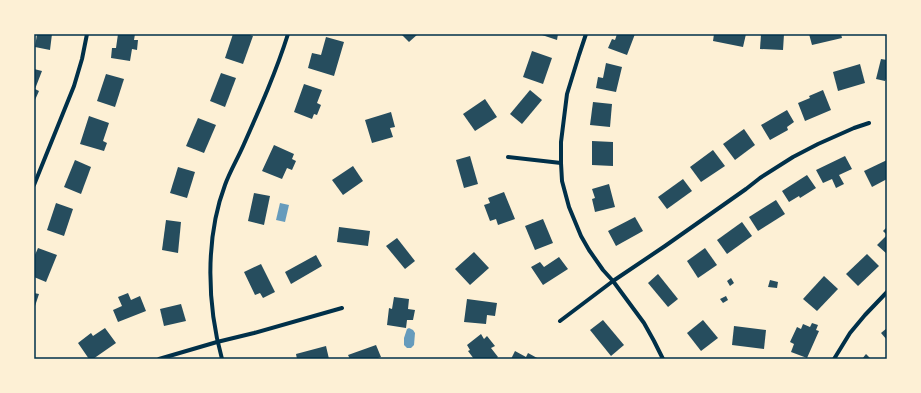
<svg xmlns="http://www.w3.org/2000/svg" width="921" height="393" font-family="Helvetica,sans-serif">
	<rect width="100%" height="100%" fill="#fdf0d5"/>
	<!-- water -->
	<g fill="#669bbc">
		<polygon points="280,203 289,205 285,222 276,220"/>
		<polygon points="409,328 413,330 415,333 414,345 411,348 407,348 404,345 404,338 407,329"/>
	</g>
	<!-- building -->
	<g fill="#264d5e">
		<polygon points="37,34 52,34 50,50 35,47"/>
		<polygon points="118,34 135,34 134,40 138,40 137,50 132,49 130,61 111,58 112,48 116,48"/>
		<polygon points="233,34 247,34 253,36 243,64 225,58"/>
		<polygon points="401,34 418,34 409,42"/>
		<polygon points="539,34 558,34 557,40"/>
		<polygon points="617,34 635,34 627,55 608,48 612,39 615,40"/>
		<polygon points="714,34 746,34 743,47 713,41"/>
		<polygon points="761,34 784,34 783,50 760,49"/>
		<polygon points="809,34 841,34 842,38 812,45"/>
		<polygon points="326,37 344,42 334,76 308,68 312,53 321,55"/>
		<polygon points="532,51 552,58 543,84 523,77"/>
		<polygon points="881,59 887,60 887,79 886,79 885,81 876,79"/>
		<polygon points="606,63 622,67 616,92 596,88 598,77 603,78"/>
		<polygon points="860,64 865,83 838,91 833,72"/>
		<polygon points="34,69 42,71 35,89 39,91 35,100 34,100"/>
		<polygon points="221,73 236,78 225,107 210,101"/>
		<polygon points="106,74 124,79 115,107 97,101"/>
		<polygon points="304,84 322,90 317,103 321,105 317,115 314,114 312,119 294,112"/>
		<polygon points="530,90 542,100 522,124 510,114"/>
		<polygon points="823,90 831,110 805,121 798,103 810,98 809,96"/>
		<polygon points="485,99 497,117 475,131 463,114"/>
		<polygon points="593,102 612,104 610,127 590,125"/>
		<polygon points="787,110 794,122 787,127 788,130 770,140 761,125"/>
		<polygon points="391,112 395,127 390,128 393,137 372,143 365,120"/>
		<polygon points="89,116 109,123 103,141 107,143 104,151 80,144"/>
		<polygon points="198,118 216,125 204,153 186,146"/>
		<polygon points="744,129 755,145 735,160 723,144"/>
		<polygon points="592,141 613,142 613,166 592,165"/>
		<polygon points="274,145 294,154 292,159 296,161 292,170 287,168 282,179 262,171"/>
		<polygon points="713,150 725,166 701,182 690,167"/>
		<polygon points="470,156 478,184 464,188 456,160"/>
		<polygon points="845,156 852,169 839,175 844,184 836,188 832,179 823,183 816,170"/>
		<polygon points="75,160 91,167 81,194 64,187"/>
		<polygon points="887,160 887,179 872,187 864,171"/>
		<polygon points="353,166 363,181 343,195 332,180"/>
		<polygon points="178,167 195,172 187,198 170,193"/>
		<polygon points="807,175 816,188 800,198 799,196 789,202 782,191"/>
		<polygon points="683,179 692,191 667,209 658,197"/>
		<polygon points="609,184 615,207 595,212 592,199 595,198 592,189"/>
		<polygon points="504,192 515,219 498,225 496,219 490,221 484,205 490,203 488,198"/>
		<polygon points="254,193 270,196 264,225 248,221"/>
		<polygon points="776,200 785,214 758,231 749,217"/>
		<polygon points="56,203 73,209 64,236 47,230"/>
		<polygon points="635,217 643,231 616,246 608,231"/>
		<polygon points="543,219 553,243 535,250 525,226"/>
		<polygon points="166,220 181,222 178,253 162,250"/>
		<polygon points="742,222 752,236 727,254 717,240"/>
		<polygon points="339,227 370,231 368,246 337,242"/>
		<polygon points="887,227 887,254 877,245 887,235 883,231"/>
		<polygon points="397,238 415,261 405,269 386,246"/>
		<polygon points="38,248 57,255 46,282 34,277 34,257"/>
		<polygon points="705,248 717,265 698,278 687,261"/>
		<polygon points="474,252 489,268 470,285 455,269"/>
		<polygon points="867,254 879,266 858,286 846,274"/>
		<polygon points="316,255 322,266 291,284 285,272"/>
		<polygon points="559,257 568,269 543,285 531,267 540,262 544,267"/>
		<polygon points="261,264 275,292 263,298 260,293 255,295 244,272"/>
		<polygon points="658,274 678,299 668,307 648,283"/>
		<polygon points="824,276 838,289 817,311 803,299"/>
		<polygon points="731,278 734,283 730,286 727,281"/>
		<polygon points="770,280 778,282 777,288 768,287"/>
		<polygon points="34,293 39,294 34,309"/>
		<polygon points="128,293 131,300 140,296 146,311 118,322 113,310 122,306 118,297"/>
		<polygon points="726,296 728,300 723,303 720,299"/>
		<polygon points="394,297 409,299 408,309 415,310 413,320 407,320 406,328 387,325 389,308 392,309"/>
		<polygon points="467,299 497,303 495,316 487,315 486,324 464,322"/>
		<polygon points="181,304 186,321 164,326 160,309"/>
		<polygon points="603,320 624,345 611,356 590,330"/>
		<polygon points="703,320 718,338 701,351 687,333"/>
		<polygon points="812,323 818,325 816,330 819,331 807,358 791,352 794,344 790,342 797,327 801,329 803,324 810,327"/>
		<polygon points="734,326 766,330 764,349 732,345"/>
		<polygon points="105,328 116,343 93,359 89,359 78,343 91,333 93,336"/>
		<polygon points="887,328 887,340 881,333"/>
		<polygon points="481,334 484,339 487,336 495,346 491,348 498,357 496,359 477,359 476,358 474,359 468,351 470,350 467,345"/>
		<polygon points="376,345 381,357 375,359 350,359 348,355"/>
		<polygon points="326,346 329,359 297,359 296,354"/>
		<polygon points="515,351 526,357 528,353 539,359 511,359"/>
		<polygon points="866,354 871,359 862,359"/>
	</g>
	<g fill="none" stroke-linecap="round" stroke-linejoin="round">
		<!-- minor -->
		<g stroke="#003049" stroke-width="4">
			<polyline points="586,34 579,55 567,94 561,142 561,163 562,181 569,207 581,236 589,250 603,270 613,281 644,323 654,341 663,359"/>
			<polyline points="508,157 561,163"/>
			<polyline points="34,185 74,86 82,59 87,34"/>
			<polyline points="560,321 613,281 665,246 746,189 760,178 793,157 818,144 854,128 869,123"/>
			<polyline points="159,359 217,342 254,333 342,308"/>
			<path d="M222,359C207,305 205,238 225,185C230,171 238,158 244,144C260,108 276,72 288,34"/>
			<polyline points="834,359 850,333 865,315 887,292"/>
		</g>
	</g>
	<!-- border -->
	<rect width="921" height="393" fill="none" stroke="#fdf0d5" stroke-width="70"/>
	<rect x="35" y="35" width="851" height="323" fill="none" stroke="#003049" stroke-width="1.5"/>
</svg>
